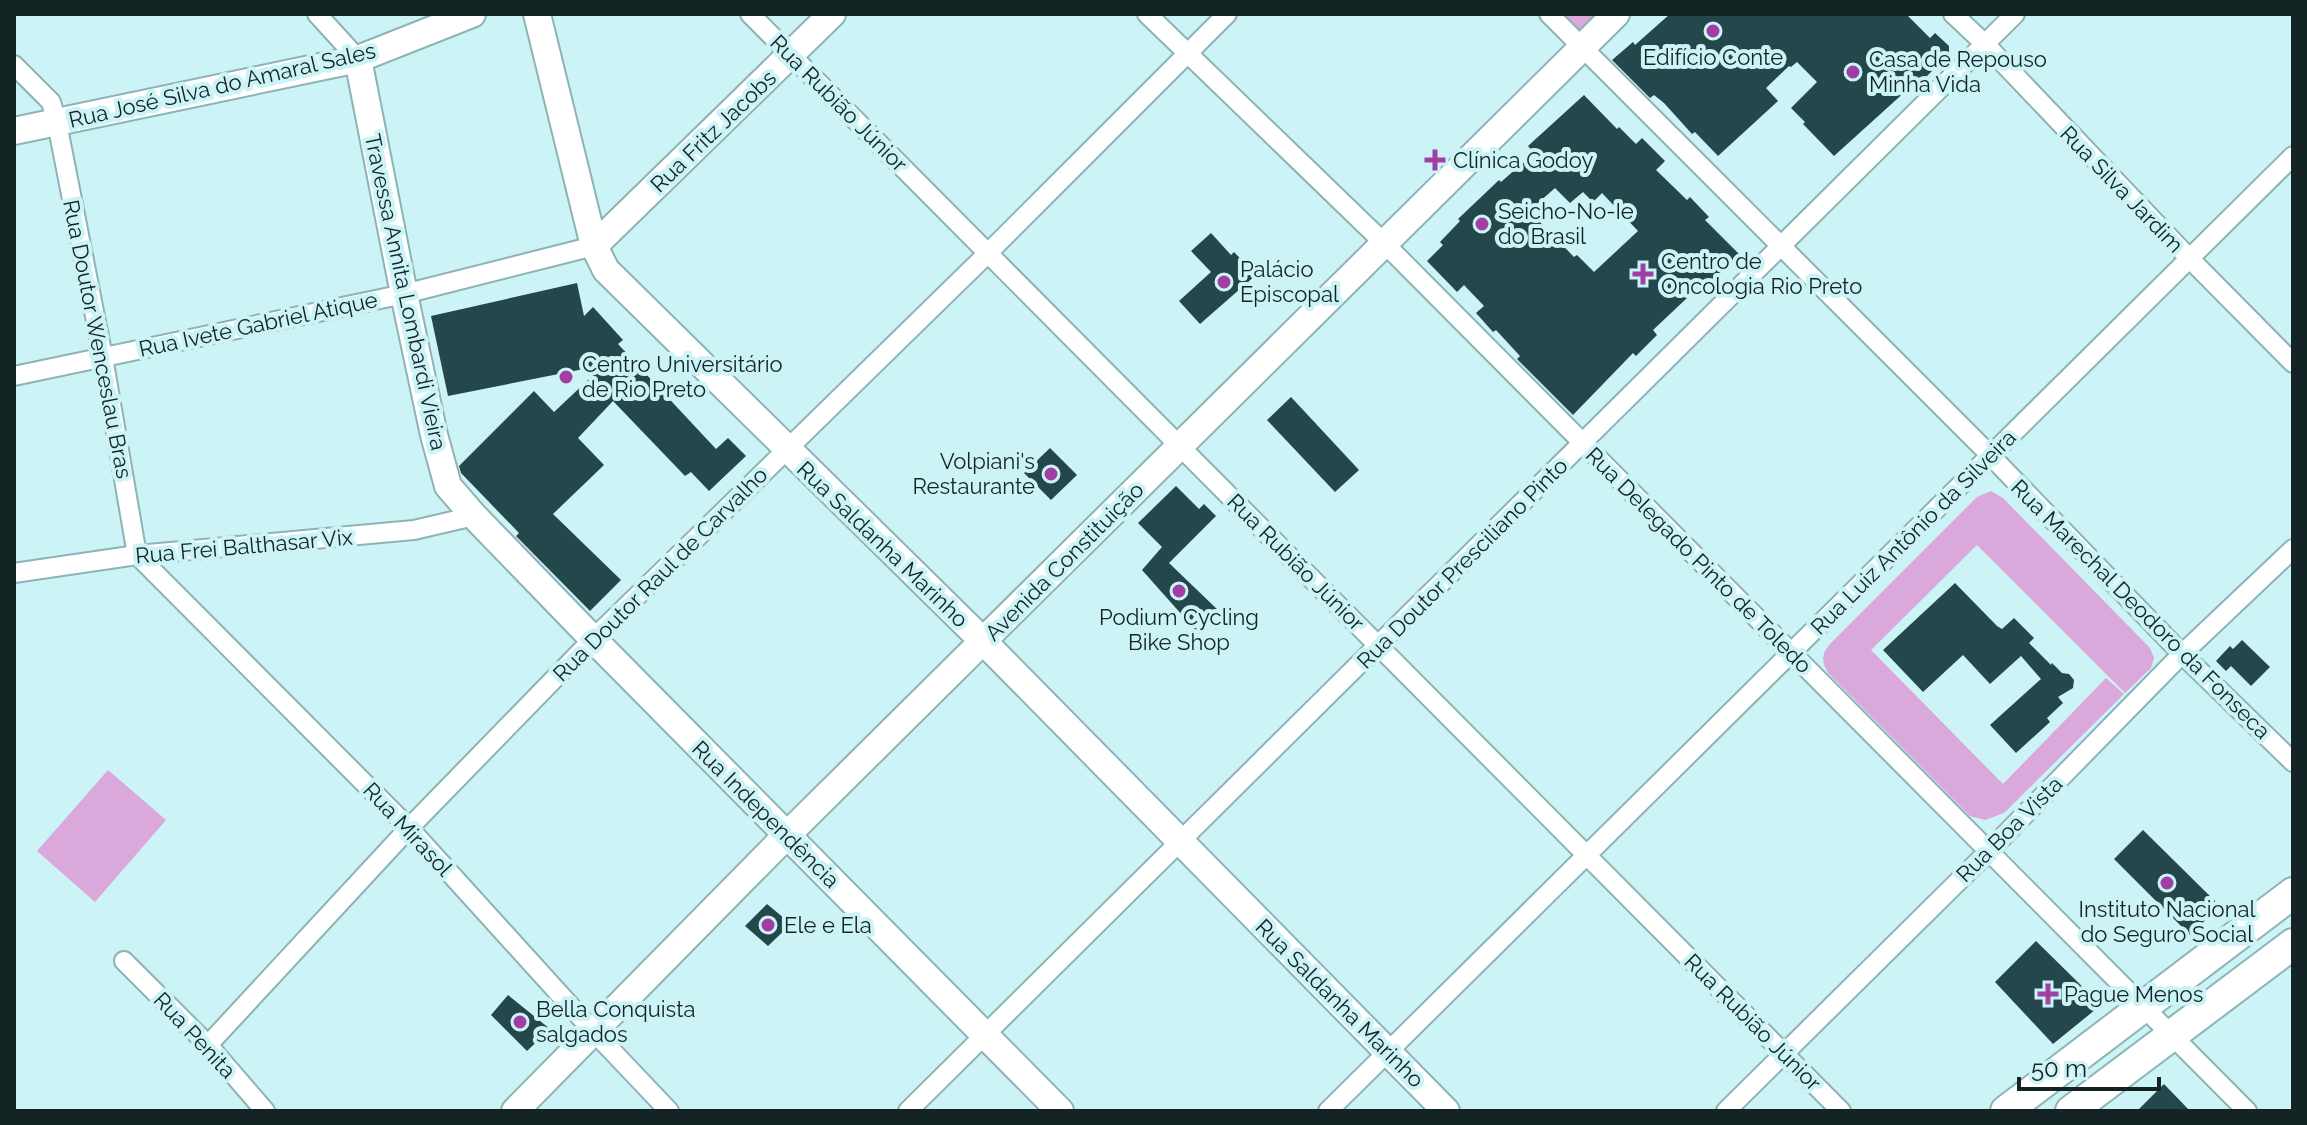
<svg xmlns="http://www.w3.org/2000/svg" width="2307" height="1125" font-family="Raleway,sans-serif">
	<rect width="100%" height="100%" fill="#ccf4f7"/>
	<!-- green -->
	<g fill="#daa8da">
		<polygon points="1556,14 1597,14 1582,30 1576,31"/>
		<path d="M1991,491L2003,498L2150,648L2154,658L2151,668L2125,693L1977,545L1871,650L2003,784L2106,678L2124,694L2004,813L1985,820L1970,816L1829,674C1821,663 1821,654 1830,644L1977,497Z"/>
		<polygon points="108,770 166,820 95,902 37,851"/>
	</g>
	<!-- building -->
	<g fill="#23474a" fill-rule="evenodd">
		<polygon points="1670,14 1906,14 1930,38 1935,33 1949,46 1949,54 1910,93 1907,90 1834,156 1803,124 1805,122 1791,108 1817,82 1797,62 1791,67 1789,66 1766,88 1778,101 1718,156 1695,132 1692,134 1664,103 1654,95 1650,98 1612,60 1633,42 1635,45"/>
		<path d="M1584,95L1617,129L1619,127L1636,144L1642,138L1665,161L1656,170L1687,200L1690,197L1709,217L1705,220L1739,254L1707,286L1704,282L1653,330L1657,335L1636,356L1633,353L1573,415L1517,359L1520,356L1496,330L1493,332L1476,313L1484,306L1464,285L1457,292L1427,261L1443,245L1440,242L1460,221L1458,219L1499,180L1501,182L1534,153L1528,146ZM1555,188L1570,203L1583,192L1593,202L1602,193L1638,231L1594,272L1577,255L1574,257L1529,211Z"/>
		<polygon points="1211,233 1231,255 1234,252 1256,275 1200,324 1179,301 1211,272 1191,251"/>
		<polygon points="577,283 584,316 593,307 623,340 618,344 716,449 728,438 746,456 709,491 691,472 685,476 613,401 578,438 604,465 553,514 621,580 590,611 516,536 519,533 461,473 459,466 534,391 554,412 604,365 448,396 431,316"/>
		<polygon points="1291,397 1359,470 1335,492 1267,420"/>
		<polygon points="1050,448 1077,475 1051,500 1024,473"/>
		<polygon points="1176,486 1199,509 1204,504 1216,516 1169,563 1220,612 1199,634 1142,570 1162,547 1138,523"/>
		<polygon points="1955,583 1997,626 2002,629 2014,618 2034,638 2029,643 2051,665 2052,663 2062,673 2069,674 2074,680 2073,688 2058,697 2063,703 2047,718 2050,722 2016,753 1990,725 2041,679 2021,656 1990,684 1963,655 1923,692 1883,650"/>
		<polygon points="2242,640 2270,667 2251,686 2231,666 2226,671 2216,661 2230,646 2233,649"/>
		<polygon points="2143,830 2220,906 2190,935 2114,859"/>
		<polygon points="767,904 791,924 768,946 745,926"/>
		<polygon points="2036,941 2101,1005 2053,1044 1995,982"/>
		<polygon points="508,995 550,1029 527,1051 491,1015"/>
		<polygon points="2164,1084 2190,1111 2137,1111"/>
	</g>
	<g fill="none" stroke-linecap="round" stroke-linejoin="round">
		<!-- street casing -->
		<g stroke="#8db3b6" stroke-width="22">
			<g id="street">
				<polyline points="317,14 358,59"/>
				<polyline points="750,14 1841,1111"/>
				<polyline points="1147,14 1384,243 2247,1111"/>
				<polyline points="1549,14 1990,455 2182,654 2293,762"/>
				<polyline points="1953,14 1985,44 2189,258 2293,363"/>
				<polyline points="14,65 51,102 57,123 103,357 137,555 409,828 594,1032 669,1111"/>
				<polyline points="14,376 404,294 594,246"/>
				<polyline points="14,573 137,555 414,530 474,516"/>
				<polyline points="124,961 208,1045 265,1111"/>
				<polyline points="208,1045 409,828 593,639 984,257 1227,14"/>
				<polyline points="908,1111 2015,14"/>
				<polyline points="1328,1111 2293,156"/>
				<polyline points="1726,1111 1990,850 2182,654 2293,549"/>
			</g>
		</g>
		<!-- secondary casing -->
		<g stroke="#8db3b6" stroke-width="30">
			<g id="secondary">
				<polyline points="537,14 594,246 606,270 983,641 1446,1111"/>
				<polyline points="358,59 404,294 434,435 448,486 474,516 593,639 1060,1111"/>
				<polyline points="14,131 358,59 472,14"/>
				<polyline points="594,246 832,14"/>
				<polyline points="515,1111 787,835 1616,14"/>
			</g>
		</g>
		<!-- primary casing -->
		<g stroke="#8db3b6" stroke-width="34">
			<g id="primary">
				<polyline points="2006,1111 2293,893"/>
				<polyline points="2071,1111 2293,944"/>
			</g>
		</g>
		<!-- street -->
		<use href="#street" stroke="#fff" stroke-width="18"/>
		<!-- secondary -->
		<use href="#secondary" stroke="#fff" stroke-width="26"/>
		<!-- primary -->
		<use href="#primary" stroke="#fff" stroke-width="30"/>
	</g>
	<!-- markers -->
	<g fill="#a03ea4" stroke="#ccf4f7" stroke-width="3">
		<circle cx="1713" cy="31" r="8"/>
		<circle cx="1853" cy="72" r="8"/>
		<path d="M1431 148h8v8h8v8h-8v8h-8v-8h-8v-8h8z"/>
		<circle cx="1482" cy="224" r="8"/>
		<path d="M1639 262h8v8h8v8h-8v8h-8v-8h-8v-8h8z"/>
		<circle cx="1224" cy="282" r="8"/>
		<circle cx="566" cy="377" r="8"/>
		<circle cx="1051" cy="474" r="8"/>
		<circle cx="1179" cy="591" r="8"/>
		<circle cx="2167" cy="883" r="8"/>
		<circle cx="768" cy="925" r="8"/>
		<path d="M2044 982h8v8h8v8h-8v8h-8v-8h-8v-8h8z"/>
		<circle cx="520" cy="1022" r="8"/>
	</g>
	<g text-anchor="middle" stroke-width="8" stroke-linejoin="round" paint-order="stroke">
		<!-- poi labels -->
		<g font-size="22" fill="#142425" stroke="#ccf4f7" text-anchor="start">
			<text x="1713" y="65" text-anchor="middle">Edifício Conte</text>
			<text x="1869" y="67">Casa de Repouso<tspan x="1869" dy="25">Minha Vida</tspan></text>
			<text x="1453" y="168">Clínica Godoy</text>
			<text x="1498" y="219">Seicho-No-Ie<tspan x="1498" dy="25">do Brasil</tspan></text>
			<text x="1661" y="269">Centro de<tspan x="1661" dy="25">Oncologia Rio Preto</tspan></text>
			<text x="1240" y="277">Palácio<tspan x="1240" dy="25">Episcopal</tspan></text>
			<text x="582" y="372">Centro Universitário<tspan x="582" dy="25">de Rio Preto</tspan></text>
			<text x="1035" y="469" text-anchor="end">Volpiani's<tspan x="1035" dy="25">Restaurante</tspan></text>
			<text x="1179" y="625" text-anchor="middle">Podium Cycling<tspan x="1179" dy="25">Bike Shop</tspan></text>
			<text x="2167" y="917" text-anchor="middle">Instituto Nacional<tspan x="2167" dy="25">do Seguro Social</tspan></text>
			<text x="784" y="933">Ele e Ela</text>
			<text x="2064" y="1002">Pague Menos</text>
			<text x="536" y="1017">Bella Conquista<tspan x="536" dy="25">salgados</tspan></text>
		</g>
		<!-- street labels -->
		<g font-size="22" fill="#142425" stroke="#ccf4f7">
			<text transform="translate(222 85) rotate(-13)" y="8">Rua José Silva do Amaral Sales</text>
			<text transform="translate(839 103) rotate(45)" y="8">Rua Rubião Júnior</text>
			<text transform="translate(713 131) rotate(-44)" y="8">Rua Fritz Jacobs</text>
			<text transform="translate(2122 189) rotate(46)" y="8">Rua Silva Jardim</text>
			<text transform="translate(406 292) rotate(78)" y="8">Travessa Annita Lombardi Vieira</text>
			<text transform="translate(258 324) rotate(-12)" y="8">Rua Ivete Gabriel Atique</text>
			<text transform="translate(98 339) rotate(79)" y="8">Rua Doutor Wenceslau Bras</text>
			<text transform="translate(1913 532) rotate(-45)" y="8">Rua Luiz Antônio da Silveira</text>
			<text transform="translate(883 544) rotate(44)" y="8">Rua Saldanha Marinho</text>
			<text transform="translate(244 546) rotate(-5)" y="8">Rua Frei Balthasar Vix</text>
			<text transform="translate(1699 560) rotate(45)" y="8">Rua Delegado Pinto de Toledo</text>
			<text transform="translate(1064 561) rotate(-45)" y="8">Avenida Constituição</text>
			<text transform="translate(1296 562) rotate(45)" y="8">Rua Rubião Júnior</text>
			<text transform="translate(1462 563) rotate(-45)" y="8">Rua Doutor Presciliano Pinto</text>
			<text transform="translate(660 574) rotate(-45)" y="8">Rua Doutor Raul de Carvalho</text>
			<text transform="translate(2141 609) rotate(45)" y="8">Rua Marechal Deodoro da Fonseca</text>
			<text transform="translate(766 814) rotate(45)" y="8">Rua Independência</text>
			<text transform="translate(408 829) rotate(47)" y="8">Rua Mirasol</text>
			<text transform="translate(2009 829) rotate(-45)" y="8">Rua Boa Vista</text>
			<text transform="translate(1340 1003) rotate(45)" y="8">Rua Saldanha Marinho</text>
			<text transform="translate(1753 1022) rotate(45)" y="8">Rua Rubião Júnior</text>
			<text transform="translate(195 1035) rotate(47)" y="8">Rua Penita</text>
		</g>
	</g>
	<!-- border -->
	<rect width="2307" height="1125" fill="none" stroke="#142425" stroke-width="32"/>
	<!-- scale -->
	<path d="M2019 1077v12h140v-12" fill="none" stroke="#142425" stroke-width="4"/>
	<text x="2031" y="1077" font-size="24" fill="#142425" stroke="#ccf4f7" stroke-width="6" paint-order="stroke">50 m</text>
</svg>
